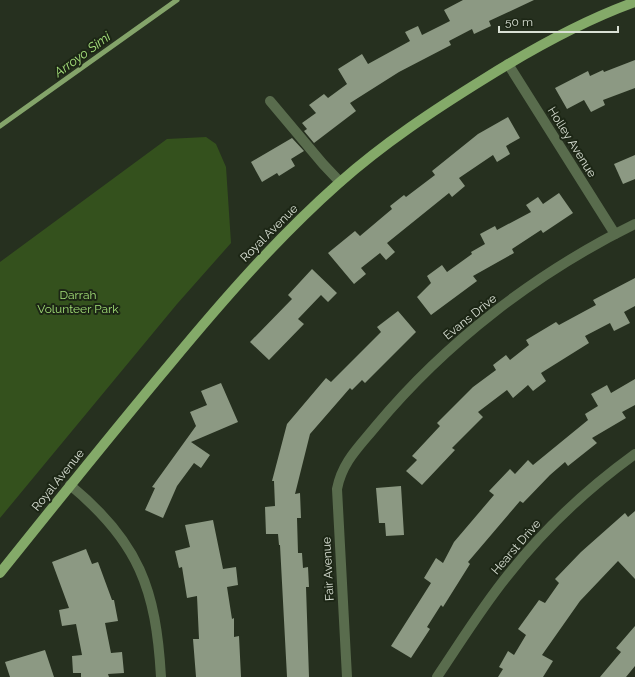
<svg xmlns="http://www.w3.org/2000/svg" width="635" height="677" font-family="Raleway,sans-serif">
	<rect width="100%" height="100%" fill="#26301f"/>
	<!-- green -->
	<polygon fill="#34511d" points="206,137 216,144 226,167 231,243 177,304 0,518 0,262 167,139"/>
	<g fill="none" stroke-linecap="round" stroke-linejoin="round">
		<!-- stream -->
		<polyline stroke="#84a46a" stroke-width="5" points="0,126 177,0"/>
	</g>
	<!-- building -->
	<g fill="#8c9983">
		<polygon points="463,0 534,0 489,21 491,26 474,34 472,29 449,41 451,45 399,72 350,103 356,111 314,143 304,131 307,129 302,123 316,113 309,105 324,94 328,98 347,84 338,69 362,54 368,64 410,41 405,32 418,26 422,35 450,21 444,10"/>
		<polygon points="635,60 635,88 603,100 605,105 591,112 584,100 567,109 555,88 588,71 590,76 603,70 604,72"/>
		<polygon points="508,117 520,138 506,146 510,154 497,162 493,155 459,178 465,186 452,197 449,193 387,243 395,252 386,260 380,253 361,268 366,274 354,284 328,253 355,231 360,236 392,209 390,206 404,195 406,197 435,175 432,171 478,134"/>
		<polygon points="292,138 304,151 291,159 295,166 279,176 277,173 262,182 251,162"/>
		<polygon points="635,155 635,179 623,184 614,164"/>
		<polygon points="559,193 573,213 543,233 541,230 512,249 514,253 473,276 477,281 431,315 417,297 431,283 427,276 442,265 447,272 472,254 471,252 485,244 480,234 495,226 497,230 531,212 526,205 538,197 543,204"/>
		<polygon points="312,269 337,293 328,302 321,295 298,319 304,324 269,360 250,342 292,299 288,295"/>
		<polygon points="635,278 635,306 624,312 630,323 614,331 610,323 585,336 589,343 541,373 546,381 533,391 528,385 513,398 507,390 478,412 483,417 452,448 455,450 422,485 406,471 417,460 412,456 440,426 437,423 473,387 496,370 493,365 506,355 510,360 529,345 526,340 556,322 559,325 596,305 593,300"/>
		<polygon points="398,311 416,332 365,383 362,380 352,390 350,388 310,434 295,494 300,493 301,518 297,518 298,553 302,553 303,568 308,567 309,587 306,587 309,677 287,677 280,545 279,545 278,534 266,534 265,507 275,506 274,481 272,481 287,424 326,378 331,382 381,332 377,327"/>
		<polygon points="635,379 635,405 622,412 626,418 592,438 597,443 568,466 565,462 550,475 523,503 520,501 468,562 470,564 443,607 441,605 427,627 430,629 411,658 391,646 431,583 424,578 436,558 443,563 454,542 494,495 489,491 510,469 515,474 528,460 533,465 588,420 585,414 598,406 591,394 607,385 611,393"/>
		<polygon points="221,383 238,422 191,442 210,455 201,468 194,463 177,486 163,518 145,510 155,488 152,487 196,426 190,412 207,405 201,391"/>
		<polygon points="401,486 404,535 386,536 385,523 379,523 376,488"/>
		<polygon points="635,511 635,579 618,561 580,601 542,655 553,661 543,677 498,677 503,669 499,667 508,651 514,655 526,635 518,629 539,600 545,603 559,583 555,579 581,552 625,513 628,517"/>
		<polygon points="213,520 223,569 236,567 238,585 227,587 232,619 234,618 234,637 239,636 241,677 196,677 193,639 199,639 197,596 187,598 182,567 179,568 175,551 190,547 185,525"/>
		<polygon points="86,549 92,564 98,562 112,600 114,600 118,621 105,623 111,653 122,652 124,673 108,674 109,677 81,677 81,673 73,673 72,656 82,655 76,624 62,626 59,610 69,608 52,562"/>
		<polygon points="635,626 635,666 626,677 600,677 621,652 616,648"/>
		<polygon points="45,650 54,677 10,677 5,662"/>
	</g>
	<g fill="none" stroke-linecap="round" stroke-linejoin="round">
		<!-- minor -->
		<g stroke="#596c4d" stroke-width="10">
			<polyline points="508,64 615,234"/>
			<polyline points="270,101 323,164 340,182"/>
			<path d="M70,485C139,542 156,589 161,677"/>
			<path d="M347,677L337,489C342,462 359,447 376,426C446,342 537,272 635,224"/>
			<path d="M437,677C460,643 482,607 508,575C545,528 588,488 635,454"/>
		</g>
		<!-- major -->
		<path stroke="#84aa69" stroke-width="10" d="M0,573C56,503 112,433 170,364C223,300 277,238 339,183C384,143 434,110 484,79C532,49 582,21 635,2"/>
	</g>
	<g text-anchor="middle" stroke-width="4" stroke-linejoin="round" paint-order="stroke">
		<!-- street labels -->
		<g font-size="12" fill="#d9e0d4" stroke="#1c2615">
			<text transform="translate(572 142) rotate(58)" y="4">Holley Avenue</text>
			<text transform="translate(269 233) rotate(-45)" y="4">Royal Avenue</text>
			<text transform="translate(470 317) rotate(-39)" y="4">Evans Drive</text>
			<text transform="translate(58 480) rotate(-51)" y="4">Royal Avenue</text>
			<text transform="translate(516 547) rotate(-49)" y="4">Hearst Drive</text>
			<text transform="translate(328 569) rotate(-93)" y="4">Fair Avenue</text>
		</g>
		<!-- park labels -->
		<g font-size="12" fill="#a2de77" stroke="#1c2615">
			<text x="78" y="299">Darrah<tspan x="78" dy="14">Volunteer Park</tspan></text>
		</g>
		<!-- water labels -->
		<g font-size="13" font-style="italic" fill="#a9e57e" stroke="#1c2615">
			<text transform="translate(82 54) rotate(-36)" y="5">Arroyo Simi</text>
		</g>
	</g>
	<!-- scale -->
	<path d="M499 26v6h119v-6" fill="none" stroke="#d9e0d4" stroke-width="2"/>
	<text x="505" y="26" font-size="12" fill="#d9e0d4" stroke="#1c2615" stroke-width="3" paint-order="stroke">50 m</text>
</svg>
